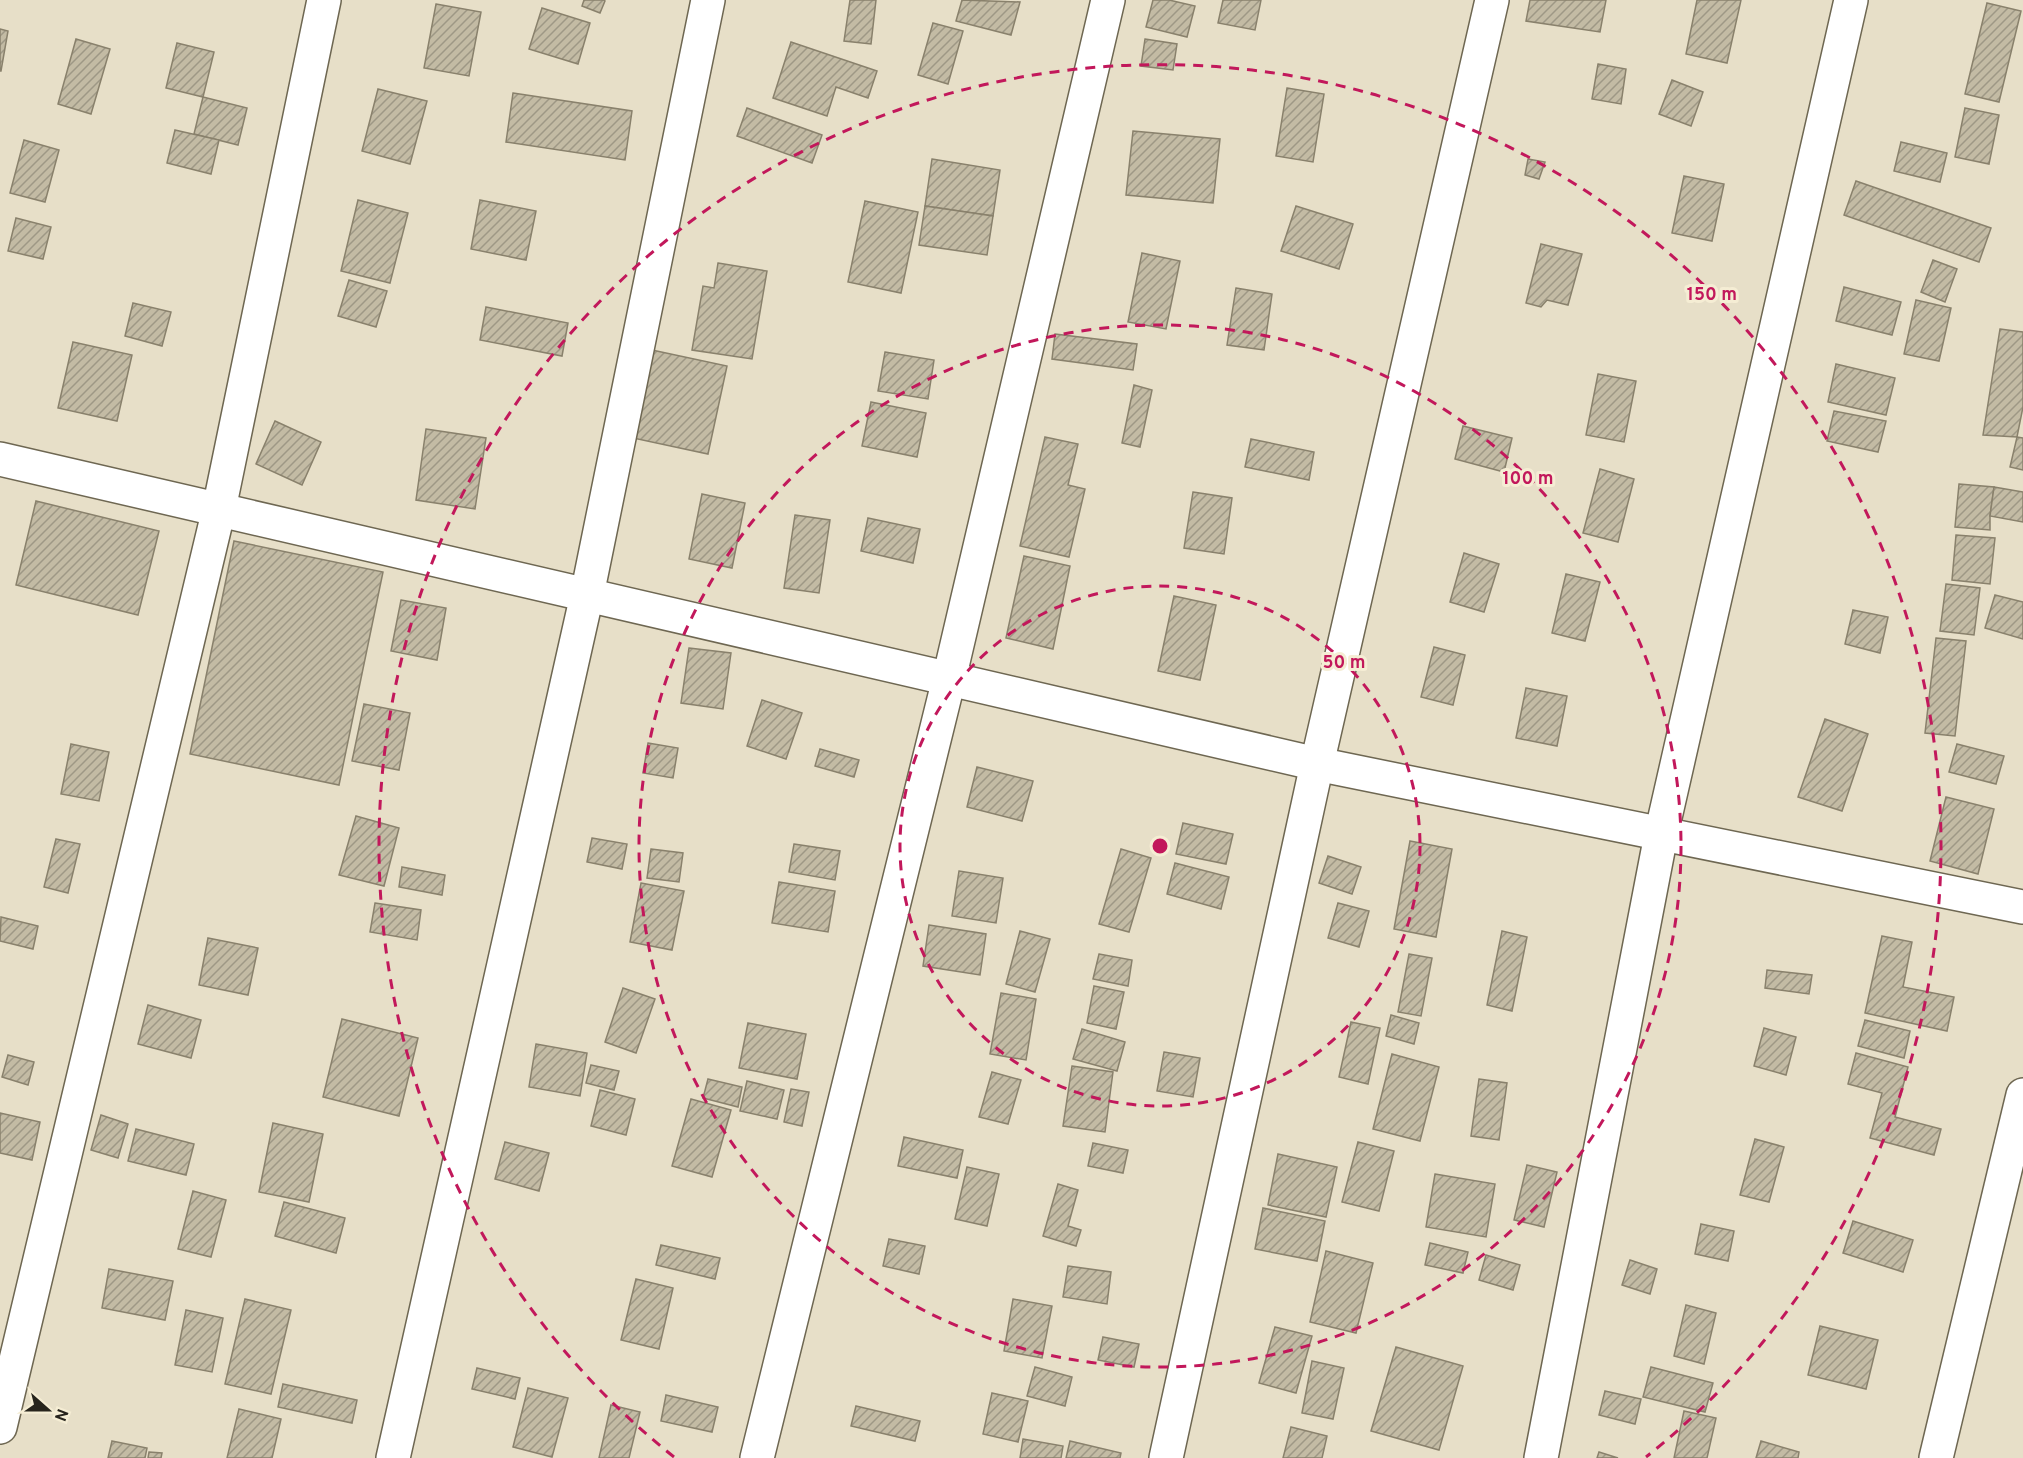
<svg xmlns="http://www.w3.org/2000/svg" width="2023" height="1458" font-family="Overpass,sans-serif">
	<defs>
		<pattern id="building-hatch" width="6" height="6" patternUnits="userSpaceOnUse" patternTransform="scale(1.5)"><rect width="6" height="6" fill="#c3bba4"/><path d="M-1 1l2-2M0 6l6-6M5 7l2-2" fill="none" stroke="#9e9885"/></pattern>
	</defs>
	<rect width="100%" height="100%" fill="#e7dfc8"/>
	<!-- building -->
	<g fill="url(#building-hatch)" stroke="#89816c" stroke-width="1.5">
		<polygon points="584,0 604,0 605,1 600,13 582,6"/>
		<polygon points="850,0 876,0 871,44 844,41"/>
		<polygon points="962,0 1020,2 1011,35 956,21"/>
		<polygon points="1153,0 1169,0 1195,6 1187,37 1146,27"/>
		<polygon points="1223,0 1261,0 1255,30 1218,23"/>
		<polygon points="1530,0 1606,0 1600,32 1526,21"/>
		<polygon points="1697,0 1741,0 1727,63 1686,54"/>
		<polygon points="1987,3 2021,11 1999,102 1965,94"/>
		<polygon points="436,4 481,12 469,76 424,68"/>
		<polygon points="542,8 590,23 578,64 529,49"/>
		<polygon points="933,23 963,31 948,84 918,75"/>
		<polygon points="0,29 8,31 1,71 0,71"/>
		<polygon points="76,39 110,49 91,114 58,104"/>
		<polygon points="1145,39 1177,44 1173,70 1141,66"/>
		<polygon points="791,42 877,71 868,98 836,87 827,116 773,98"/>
		<polygon points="177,43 214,52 203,97 166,88"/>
		<polygon points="1598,64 1626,69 1621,104 1592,99"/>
		<polygon points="1672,80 1703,92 1691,126 1659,114"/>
		<polygon points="1287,88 1324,94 1313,162 1276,156"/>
		<polygon points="378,89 427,101 410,164 362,151"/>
		<polygon points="513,93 632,111 625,160 506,142"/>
		<polygon points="203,97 247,108 238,145 194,134"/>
		<polygon points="747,108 822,135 812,163 737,136"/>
		<polygon points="1965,108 1999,115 1989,164 1955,157"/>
		<polygon points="175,130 219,140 211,174 167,163"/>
		<polygon points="1133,131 1220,139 1213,203 1126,195"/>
		<polygon points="24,140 59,150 45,202 10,193"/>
		<polygon points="1901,142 1947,153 1940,182 1894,171"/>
		<polygon points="932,159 1000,170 993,216 925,206"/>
		<polygon points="1528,159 1545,162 1539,179 1525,175"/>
		<polygon points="1684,176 1724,184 1712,241 1672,233"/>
		<polygon points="1856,181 1991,228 1979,262 1844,215"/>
		<polygon points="358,200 408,213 390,283 341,271"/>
		<polygon points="480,200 536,211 526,260 471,249"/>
		<polygon points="865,201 918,212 901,293 848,282"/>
		<polygon points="925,206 993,216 987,255 919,245"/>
		<polygon points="1296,206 1353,224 1339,269 1281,251"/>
		<polygon points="16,218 51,227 43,259 8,251"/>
		<polygon points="1541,244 1582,254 1568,305 1547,300 1541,307 1526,303"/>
		<polygon points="1142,253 1180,261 1166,329 1128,322"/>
		<polygon points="1933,260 1957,269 1945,302 1921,292"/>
		<polygon points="718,263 767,271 752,359 692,350 703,286 714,288"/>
		<polygon points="349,280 387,291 376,327 338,316"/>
		<polygon points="1844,287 1901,302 1892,335 1836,321"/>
		<polygon points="1236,288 1272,294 1264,350 1227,345"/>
		<polygon points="1916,300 1951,308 1939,361 1904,354"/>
		<polygon points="133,303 171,312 162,346 125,336"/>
		<polygon points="486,307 568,323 562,356 480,340"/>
		<polygon points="2000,329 2023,332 2023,407 2017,437 1983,435"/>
		<polygon points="1055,334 1137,344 1133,370 1052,359"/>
		<polygon points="73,342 132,355 117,421 58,408"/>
		<polygon points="652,350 727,366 708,454 633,438"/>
		<polygon points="885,352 934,360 928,399 878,391"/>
		<polygon points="1836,364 1895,378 1886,415 1828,402"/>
		<polygon points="1598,374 1636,381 1624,442 1586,435"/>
		<polygon points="1134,385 1152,390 1140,447 1122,443"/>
		<polygon points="871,402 926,413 917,457 862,446"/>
		<polygon points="1834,411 1886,421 1878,452 1827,441"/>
		<polygon points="275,421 321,442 302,485 256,464"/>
		<polygon points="1463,426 1512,438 1504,472 1455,459"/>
		<polygon points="426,429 486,438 475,509 416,500"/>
		<polygon points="1045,437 1078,444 1068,485 1085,489 1069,557 1020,546"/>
		<polygon points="2017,437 2023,438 2023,470 2010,467"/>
		<polygon points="1251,439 1314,452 1309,480 1245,467"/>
		<polygon points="1600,469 1634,479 1618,542 1583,533"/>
		<polygon points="1959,484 1994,487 1990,516 1990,530 1955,527"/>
		<polygon points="1994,487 2023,492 2023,522 1990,516"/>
		<polygon points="1193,492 1232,498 1224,554 1184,548"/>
		<polygon points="702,494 745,503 732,568 689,559"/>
		<polygon points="36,501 159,531 138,615 16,585"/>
		<polygon points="795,515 830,520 819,593 784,588"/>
		<polygon points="868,518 920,529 913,563 861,551"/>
		<polygon points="1956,535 1995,538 1990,584 1952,580"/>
		<polygon points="234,541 383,572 339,785 190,754"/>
		<polygon points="1464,553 1499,564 1484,612 1450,602"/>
		<polygon points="1024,556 1070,566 1053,649 1006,638"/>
		<polygon points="1566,574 1600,582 1585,641 1552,633"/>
		<polygon points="1946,584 1980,588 1974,635 1940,631"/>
		<polygon points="1995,595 2023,602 2023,639 1985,628"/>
		<polygon points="1174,596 1216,605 1200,680 1158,671"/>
		<polygon points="401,600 446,608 437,660 391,651"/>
		<polygon points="1853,610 1888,617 1880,653 1845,644"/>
		<polygon points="1936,638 1966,641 1955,736 1925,733"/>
		<polygon points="1434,647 1465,655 1453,705 1421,697"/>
		<polygon points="689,648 731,653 723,709 681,703"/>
		<polygon points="1526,688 1567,696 1557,746 1516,738"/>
		<polygon points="762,700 802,713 786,759 747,746"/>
		<polygon points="364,704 410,713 399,770 352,761"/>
		<polygon points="1825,719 1868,734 1842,811 1798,797"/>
		<polygon points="648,743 678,748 673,778 643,773"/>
		<polygon points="71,744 109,752 99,801 61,794"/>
		<polygon points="1957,744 2004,756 1996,784 1949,772"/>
		<polygon points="820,749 859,760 854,777 815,766"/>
		<polygon points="977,767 1033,781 1022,821 967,807"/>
		<polygon points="1946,797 1994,809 1978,874 1930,861"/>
		<polygon points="356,816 399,828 384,886 339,875"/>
		<polygon points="1183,823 1233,834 1226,864 1176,854"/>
		<polygon points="592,838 627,844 622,869 587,862"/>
		<polygon points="56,839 80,844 68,893 44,887"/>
		<polygon points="1410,841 1452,849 1436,937 1394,929"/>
		<polygon points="794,844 840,851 835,880 789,872"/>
		<polygon points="651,849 683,853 679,882 647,878"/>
		<polygon points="1121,849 1151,858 1129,932 1099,924"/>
		<polygon points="1328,856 1361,867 1352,894 1319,883"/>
		<polygon points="1175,863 1229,877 1221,909 1167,894"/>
		<polygon points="402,867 445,875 442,895 399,887"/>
		<polygon points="959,871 1003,878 996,923 952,916"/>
		<polygon points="779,882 835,891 828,932 772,923"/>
		<polygon points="641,883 684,891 672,950 630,942"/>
		<polygon points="375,903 421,910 417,940 370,932"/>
		<polygon points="1338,903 1369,911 1359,947 1328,938"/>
		<polygon points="1,917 38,926 33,949 0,941"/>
		<polygon points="929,925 986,934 980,975 923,966"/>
		<polygon points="1020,931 1050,939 1035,992 1006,984"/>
		<polygon points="1502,931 1527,937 1512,1011 1487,1005"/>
		<polygon points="1882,936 1912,942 1903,987 1954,997 1947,1031 1865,1013"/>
		<polygon points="208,938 258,948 248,995 199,985"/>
		<polygon points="1099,954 1132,960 1128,986 1093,979"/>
		<polygon points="1409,954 1432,958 1421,1016 1398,1012"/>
		<polygon points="1767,970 1812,975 1809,994 1765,988"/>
		<polygon points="1094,986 1124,992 1116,1029 1087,1023"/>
		<polygon points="623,988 655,999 636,1053 605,1042"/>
		<polygon points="1001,993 1036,999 1026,1060 990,1054"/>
		<polygon points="148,1005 201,1020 191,1058 138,1044"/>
		<polygon points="1391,1015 1419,1023 1414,1044 1386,1036"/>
		<polygon points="342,1019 418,1038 399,1116 323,1097"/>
		<polygon points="1865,1020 1910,1031 1904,1058 1858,1046"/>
		<polygon points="1351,1022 1380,1028 1368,1084 1339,1077"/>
		<polygon points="748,1023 806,1034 797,1079 739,1068"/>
		<polygon points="1764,1028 1796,1037 1786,1075 1754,1066"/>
		<polygon points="1082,1029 1125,1042 1117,1071 1073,1059"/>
		<polygon points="536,1044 587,1053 580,1096 529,1087"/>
		<polygon points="1164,1052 1200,1058 1193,1097 1157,1091"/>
		<polygon points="1856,1053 1908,1067 1895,1117 1941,1129 1934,1155 1870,1138 1882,1093 1848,1084"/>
		<polygon points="1392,1054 1439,1067 1420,1141 1373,1129"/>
		<polygon points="8,1055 34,1062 28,1085 2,1077"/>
		<polygon points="591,1065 619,1071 614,1090 586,1083"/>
		<polygon points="1072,1066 1113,1072 1105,1132 1063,1126"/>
		<polygon points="992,1072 1021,1080 1008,1124 979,1117"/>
		<polygon points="708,1079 742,1087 738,1107 703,1098"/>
		<polygon points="1479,1079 1507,1083 1499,1140 1471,1136"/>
		<polygon points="747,1081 784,1090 777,1119 740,1111"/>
		<polygon points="791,1089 809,1092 802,1126 784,1122"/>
		<polygon points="600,1090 635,1099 626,1135 591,1126"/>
		<polygon points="691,1099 731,1110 712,1177 672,1166"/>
		<polygon points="0,1113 40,1122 32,1160 0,1153"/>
		<polygon points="101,1115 128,1124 118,1158 91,1150"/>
		<polygon points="273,1123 323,1134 309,1202 259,1192"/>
		<polygon points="136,1129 194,1144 186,1175 128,1161"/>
		<polygon points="904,1137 963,1150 957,1178 898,1166"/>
		<polygon points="1755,1139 1784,1147 1769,1202 1740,1195"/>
		<polygon points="505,1142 549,1153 539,1191 495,1179"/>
		<polygon points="1358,1142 1394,1151 1379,1211 1342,1202"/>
		<polygon points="1093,1143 1128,1150 1123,1173 1088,1166"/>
		<polygon points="1278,1154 1337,1167 1326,1217 1268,1205"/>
		<polygon points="1527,1165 1557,1172 1544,1227 1514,1220"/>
		<polygon points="967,1167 999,1174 987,1226 955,1219"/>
		<polygon points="1435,1174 1495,1184 1486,1237 1426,1227"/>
		<polygon points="1058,1184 1078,1190 1068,1226 1081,1230 1076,1246 1043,1236"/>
		<polygon points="193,1191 226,1200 211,1257 178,1249"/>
		<polygon points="284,1202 345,1218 336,1253 275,1236"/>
		<polygon points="1263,1208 1325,1221 1317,1261 1255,1249"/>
		<polygon points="1853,1221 1913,1240 1903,1272 1843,1253"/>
		<polygon points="1701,1224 1734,1231 1728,1261 1695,1254"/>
		<polygon points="889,1239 925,1246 919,1274 883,1266"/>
		<polygon points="1430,1243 1468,1252 1463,1273 1425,1265"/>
		<polygon points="661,1245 720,1258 715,1279 656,1265"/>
		<polygon points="1326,1251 1373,1263 1356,1333 1310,1322"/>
		<polygon points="1486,1255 1520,1265 1513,1290 1479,1280"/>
		<polygon points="1630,1260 1657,1269 1650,1294 1622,1285"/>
		<polygon points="1068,1266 1111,1272 1107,1304 1063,1297"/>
		<polygon points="109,1269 173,1281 165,1320 102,1308"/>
		<polygon points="636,1279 673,1288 659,1349 621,1340"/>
		<polygon points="245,1299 291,1310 271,1394 225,1384"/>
		<polygon points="1013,1299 1052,1306 1042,1358 1004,1351"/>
		<polygon points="1686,1305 1716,1313 1704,1364 1674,1356"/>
		<polygon points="186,1310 223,1318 212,1372 175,1365"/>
		<polygon points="1820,1326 1878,1340 1866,1389 1808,1375"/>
		<polygon points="1275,1327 1312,1336 1296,1393 1259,1383"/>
		<polygon points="1103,1337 1139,1344 1134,1367 1098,1360"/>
		<polygon points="1396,1347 1463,1366 1439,1450 1371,1431"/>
		<polygon points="1312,1361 1344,1368 1333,1419 1302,1413"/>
		<polygon points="1035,1367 1072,1377 1065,1406 1027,1396"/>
		<polygon points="1651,1367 1713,1383 1705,1412 1643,1397"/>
		<polygon points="477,1368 520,1378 515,1399 472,1389"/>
		<polygon points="283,1384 357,1400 352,1423 278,1407"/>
		<polygon points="528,1388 568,1398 552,1457 513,1447"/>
		<polygon points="1605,1391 1641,1399 1635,1424 1599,1415"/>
		<polygon points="992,1393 1028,1401 1018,1442 983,1434"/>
		<polygon points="666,1395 718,1407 712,1432 661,1421"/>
		<polygon points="611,1405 640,1412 629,1458 599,1458"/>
		<polygon points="856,1406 920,1421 915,1441 851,1426"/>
		<polygon points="239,1409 281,1419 272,1458 227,1458"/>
		<polygon points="1684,1411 1716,1418 1707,1458 1674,1458"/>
		<polygon points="1291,1427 1327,1436 1322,1458 1283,1458"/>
		<polygon points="1023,1439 1063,1446 1061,1458 1020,1458"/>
		<polygon points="112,1441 147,1448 145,1458 108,1458"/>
		<polygon points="1070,1441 1121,1453 1120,1458 1066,1458"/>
		<polygon points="1761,1441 1799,1452 1798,1458 1756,1458"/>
		<polygon points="149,1452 162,1453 161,1458 148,1458"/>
		<polygon points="1599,1452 1618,1458 1597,1458"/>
	</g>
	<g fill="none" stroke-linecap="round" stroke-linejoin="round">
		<!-- minor casing -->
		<g stroke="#6e6752" stroke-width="36">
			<g id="minor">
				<polyline points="0,459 1317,764 2023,907"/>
				<polyline points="0,1427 219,509 324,0"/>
				<polyline points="393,1458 587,595 708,0"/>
				<polyline points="757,1458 949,679 1108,0"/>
				<polyline points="1166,1458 1317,764 1492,0"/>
				<polyline points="1541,1458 1661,835 1851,0"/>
				<polyline points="1936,1458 2023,1095"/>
			</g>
		</g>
		<!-- minor -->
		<use href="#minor" stroke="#fff" stroke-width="33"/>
	</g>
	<!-- distance rings -->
	<g fill="none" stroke="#c2185b" stroke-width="3" stroke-dasharray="10 8">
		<circle cx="1160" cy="846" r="260"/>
		<circle cx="1160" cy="846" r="521"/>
		<path d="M674 1457A781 781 0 1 1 1646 1457"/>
	</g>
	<circle cx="1160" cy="846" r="9" fill="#c2185b" stroke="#f5edd4" stroke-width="3"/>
	<g font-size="18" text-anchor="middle" font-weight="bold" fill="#c2185b" stroke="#f5edd4" stroke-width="6" stroke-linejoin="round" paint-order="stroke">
		<text x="1712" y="300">150 m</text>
		<text x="1528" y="484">100 m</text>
		<text x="1344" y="668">50 m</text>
	</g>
	<!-- north arrow -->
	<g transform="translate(48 1410) rotate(111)" stroke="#f5edd4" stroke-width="4.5" paint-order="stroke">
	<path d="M0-4.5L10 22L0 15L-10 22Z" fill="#27241c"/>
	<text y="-9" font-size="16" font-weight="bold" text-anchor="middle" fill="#27241c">N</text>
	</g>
</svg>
